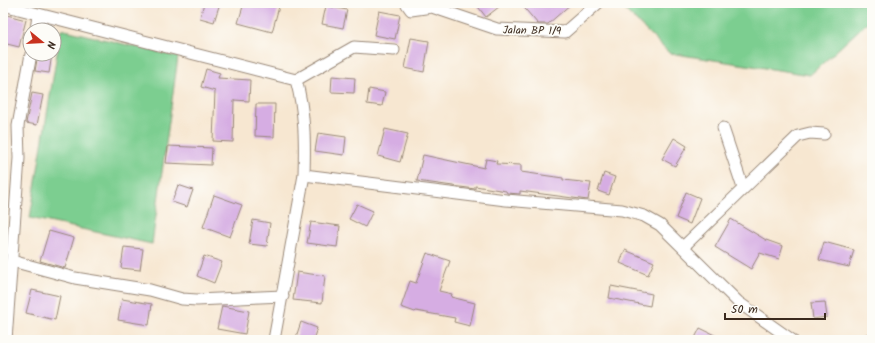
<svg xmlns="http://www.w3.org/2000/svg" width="875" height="343" font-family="Kalam,sans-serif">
	<rect width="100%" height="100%" fill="#fdfcf7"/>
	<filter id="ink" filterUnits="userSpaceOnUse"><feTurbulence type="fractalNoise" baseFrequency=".025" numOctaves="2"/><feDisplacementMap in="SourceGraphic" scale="8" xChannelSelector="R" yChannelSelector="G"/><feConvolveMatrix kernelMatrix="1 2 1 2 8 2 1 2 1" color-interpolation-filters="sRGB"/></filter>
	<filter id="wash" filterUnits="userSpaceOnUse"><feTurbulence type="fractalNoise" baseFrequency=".012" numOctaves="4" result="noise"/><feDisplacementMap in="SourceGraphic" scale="16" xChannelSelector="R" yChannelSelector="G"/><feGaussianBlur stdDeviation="0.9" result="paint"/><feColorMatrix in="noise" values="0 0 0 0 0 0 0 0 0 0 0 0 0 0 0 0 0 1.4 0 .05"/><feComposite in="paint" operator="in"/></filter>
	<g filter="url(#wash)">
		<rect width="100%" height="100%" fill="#f7e7d1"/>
		<!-- green -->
		<g fill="#7cce90" stroke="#5c7c57">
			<polygon points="618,3 872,3 872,18 810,75 669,53"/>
			<polygon points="61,29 178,57 152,244 30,218"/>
		</g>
		<g id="blocks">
			<!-- building -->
			<g fill="#d6ade3">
				<polygon points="204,3 220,3 214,22 200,18"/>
				<polygon points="244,3 280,3 272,32 238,23"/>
				<polygon points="475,3 504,3 486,17"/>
				<polygon points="520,3 572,3 548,24 538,24"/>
				<polygon points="326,6 347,10 343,28 322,24"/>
				<polygon points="379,11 400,15 395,39 374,35"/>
				<polygon points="3,14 26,20 19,47 3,43"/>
				<polygon points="411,38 429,41 424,72 405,68"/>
				<polygon points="38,54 52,54 49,73 35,71"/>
				<polygon points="206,69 220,73 218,78 250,80 249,101 234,100 233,142 213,141 215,91 201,87"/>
				<polygon points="332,76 355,78 354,93 331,92"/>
				<polygon points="369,89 385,92 382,106 367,104"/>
				<polygon points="32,93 43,95 37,125 26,123"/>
				<polygon points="256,104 275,104 274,137 255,136"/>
				<polygon points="385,129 408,134 400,162 378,156"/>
				<polygon points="318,133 346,137 344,155 315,151"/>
				<polygon points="674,138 687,146 675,166 662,159"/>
				<polygon points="168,146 212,148 211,165 166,163"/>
				<polygon points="423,155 484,168 486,159 497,161 496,164 521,165 521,172 563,178 563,180 591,183 588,200 520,191 520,194 507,193 506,191 475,186 475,189 417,181"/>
				<polygon points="604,173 615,177 609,195 598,191"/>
				<polygon points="178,185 193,190 187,207 172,202"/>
				<polygon points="686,192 700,198 690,224 676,218"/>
				<polygon points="214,195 242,205 230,237 203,227"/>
				<polygon points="357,204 373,211 365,227 349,219"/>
				<polygon points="731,219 766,240 783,246 779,259 760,253 751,269 715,247"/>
				<polygon points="253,220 270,223 267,246 249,244"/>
				<polygon points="311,222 340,226 337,247 307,243"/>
				<polygon points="49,231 74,238 65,268 40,261"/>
				<polygon points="824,242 854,250 849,267 819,260"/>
				<polygon points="124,247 143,249 140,270 121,268"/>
				<polygon points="625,250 654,262 648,275 620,263"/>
				<polygon points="427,253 450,261 439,291 452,294 451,297 475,303 470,326 454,322 455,318 416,311 415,312 401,307 410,281 416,283"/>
				<polygon points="204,256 222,262 214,283 197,276"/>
				<polygon points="297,272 325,276 322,303 293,300"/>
				<polygon points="611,286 652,294 650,306 609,298"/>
				<polygon points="32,290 60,296 55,320 26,313"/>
				<polygon points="122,299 152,304 149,325 118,320"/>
				<polygon points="825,302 827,317 813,319 811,303"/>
				<polygon points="222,306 249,311 245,334 217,329"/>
				<polygon points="301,322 317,328 313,340 295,340"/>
				<polygon points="700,328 725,340 694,340"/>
			</g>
		</g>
	</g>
	<g filter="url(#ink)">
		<use href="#blocks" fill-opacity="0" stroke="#998878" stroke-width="1"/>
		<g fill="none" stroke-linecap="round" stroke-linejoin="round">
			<!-- street casing -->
			<g stroke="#998878" stroke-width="13">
				<g id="street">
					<polyline points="406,3 411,10 432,7 497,29 565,32 598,3"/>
					<path d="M3,5L296,80C305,112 305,142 304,175L506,200L622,210L644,216L660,225L738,302L792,340"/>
					<polyline points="36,30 38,15"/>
					<polyline points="296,80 354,47 394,50"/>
					<polyline points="723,128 743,188"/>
					<polyline points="683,247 798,136 810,133 824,134"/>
					<polyline points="12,261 75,278 150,290 182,299 197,300 283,296"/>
					<polyline points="6,340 19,158 18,126 31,54"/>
					<polyline points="274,340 304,175"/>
					<polyline points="867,340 872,339"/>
				</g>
			</g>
			<!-- street -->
			<use href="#street" stroke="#fff" stroke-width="11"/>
		</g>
	</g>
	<g text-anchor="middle" stroke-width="3.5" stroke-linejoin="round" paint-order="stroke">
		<!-- street labels -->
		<g font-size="11" fill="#3b2a1e" stroke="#fdfcf7">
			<text transform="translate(532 30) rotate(1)" y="4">Jalan BP 1/9</text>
		</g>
	</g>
	<!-- margin -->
	<rect width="875" height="343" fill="none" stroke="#fdfcf7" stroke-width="16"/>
	<!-- north arrow -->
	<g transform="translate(42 42) rotate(108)"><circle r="19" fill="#fdfcf7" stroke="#afa8a0"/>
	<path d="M0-3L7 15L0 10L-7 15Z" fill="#c8321e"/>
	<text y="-6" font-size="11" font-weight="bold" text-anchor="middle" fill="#3b2a1e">N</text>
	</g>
	<!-- scale -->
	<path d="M725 313v6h100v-6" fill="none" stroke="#3b2a1e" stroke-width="2"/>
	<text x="731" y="313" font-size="12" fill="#3b2a1e" stroke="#fdfcf7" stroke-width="3" paint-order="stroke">50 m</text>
</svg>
